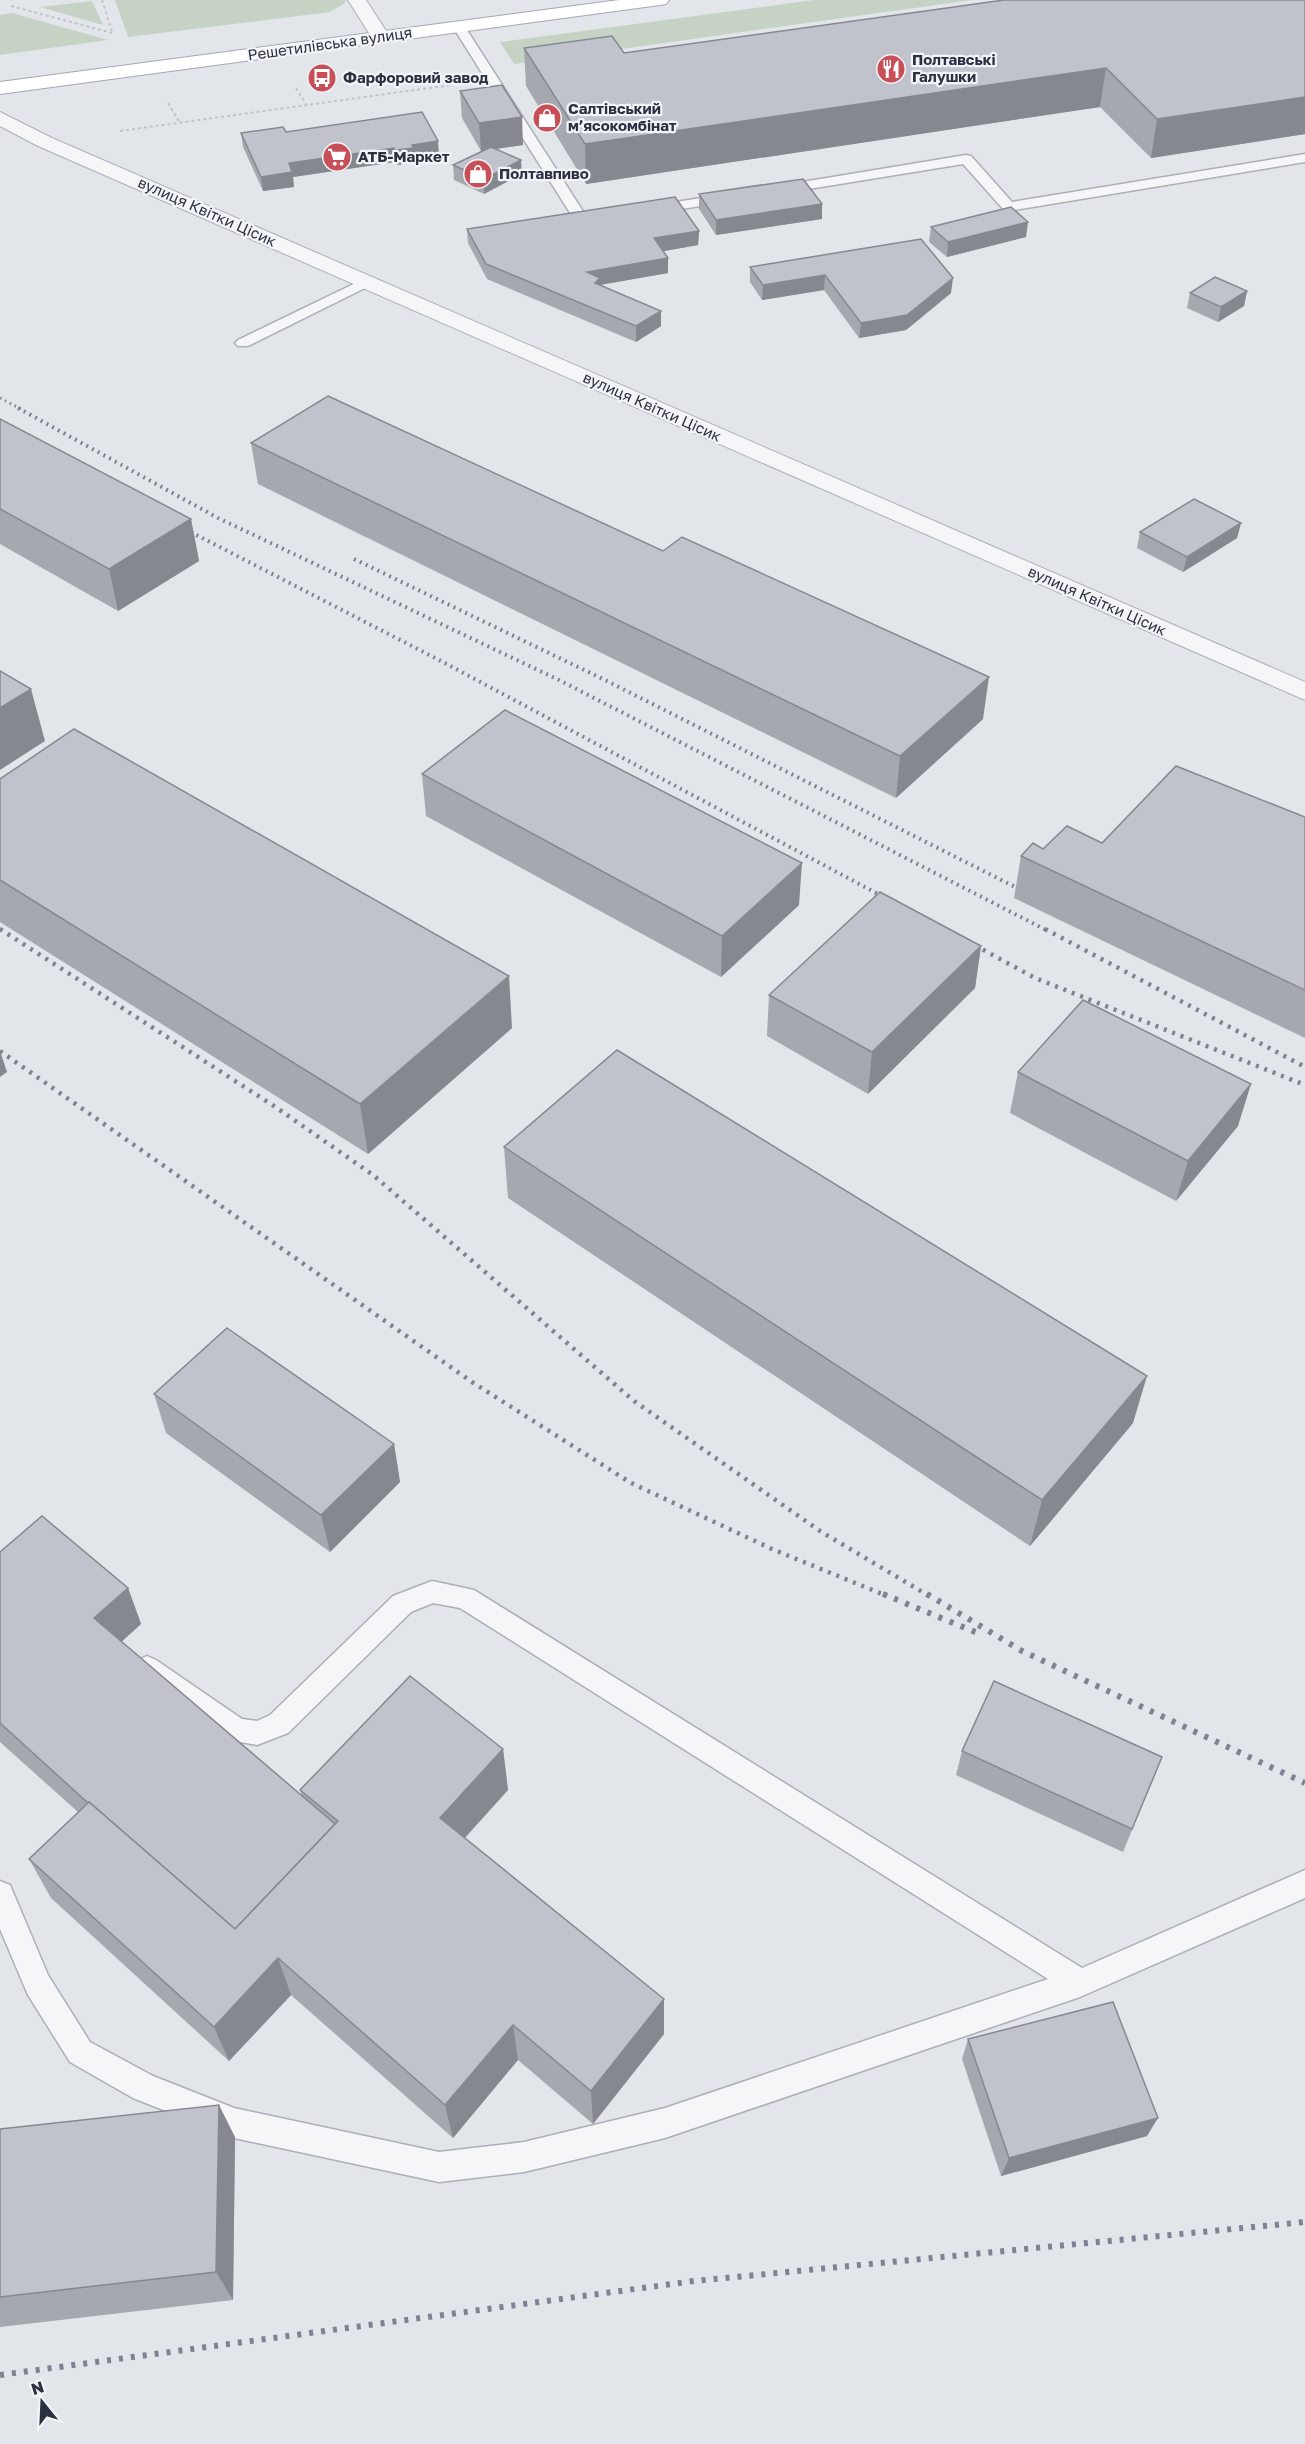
<svg xmlns="http://www.w3.org/2000/svg" width="1305" height="2444" font-family="'Golos Text',sans-serif">
	<rect width="100%" height="100%" fill="#e2e5ea"/>
	<!-- green -->
	<g fill="#c6d3c4">
		<polygon points="115,0 346,0 344,4 330,12 128,37"/>
		<polygon points="814,0 972,0 514,64 500,42"/>
		<polygon points="92,1 103,25 40,7"/>
		<polygon points="12,13 108,40 0,55 0,15"/>
	</g>
	<g fill="none" stroke-linecap="round" stroke-linejoin="round">
		<!-- lane casing -->
		<g stroke="#abafb7" stroke-width="3">
			<g id="lane">
				<polygon points="459,23 465,27 586,216 605,215 607,218 605,221 577,224 453,27"/>
				<polygon points="1305,154 1305,162 1009,211 1004,210 963,164 778,194 771,190 778,186 966,155 971,156 1012,202"/>
				<polygon points="727,194 732,195 734,198 732,201 650,214 643,210 650,206"/>
				<polygon points="366,278 371,279 373,282 371,285 248,346 238,346 235,343 238,340"/>
				<polygon points="432,1581 474,1590 1082,1968 1305,1870 1305,1898 1080,1997 665,2138 524,2172 439,2182 234,2138 133,2098 70,2062 28,1995 0,1929 0,1881 10,1885 48,1975 90,2042 153,2076 234,2108 439,2152 524,2142 665,2108 1048,1979 460,1608 433,1603 411,1612 288,1733 257,1745 228,1740 138,1676 134,1668 138,1660 147,1656 156,1660 242,1719 257,1721 270,1715 393,1596"/>
			</g>
		</g>
		<!-- street casing -->
		<g stroke="#abafb7" stroke-width="2">
			<g id="street">
				<polygon points="348,0 366,0 390,37 388,41 374,41"/>
				<polygon points="0,112 52,138 1305,682 1305,700 38,146 0,126"/>
			</g>
		</g>
		<!-- primary casing -->
		<g stroke="#a2a8b5" stroke-width="2">
			<polygon id="primary" points="619,0 669,0 666,4 660,5 0,94 0,82"/>
		</g>
		<!-- path -->
		<g stroke="#c0c3c8" stroke-width="2" stroke-dasharray="3 3" stroke-linecap="butt">
			<polyline points="102,0 112,32"/>
			<polyline points="11,6 112,33"/>
			<polyline points="296,88 306,104"/>
			<polyline points="168,103 180,123"/>
			<polyline points="120,131 451,85"/>
		</g>
		<!-- lane -->
		<use href="#lane" fill="#f5f6f8" fill-rule="evenodd"/>
		<!-- street -->
		<use href="#street" fill="#f5f6f8" fill-rule="evenodd"/>
		<!-- primary -->
		<use href="#primary" fill="#fff" fill-rule="evenodd"/>
		<!-- rail-far3 -->
		<polyline stroke="#7c8393" stroke-width="3" stroke-dasharray="1.5 4" stroke-linecap="butt" points="0,398 21,409"/>
		<!-- rail-far2 -->
		<g stroke="#7c8393" stroke-width="4" stroke-dasharray="2 4.5" stroke-linecap="butt">
			<polyline points="18,408 218,518 559,680 1048,931"/>
			<polyline points="179,526 441,661 893,902"/>
			<polyline points="354,559 605,680 1031,895"/>
			<polyline points="0,929 3,931"/>
		</g>
		<!-- rail-far1 -->
		<g stroke="#7c8393" stroke-width="4.5" stroke-dasharray="3 6" stroke-linecap="butt">
			<polyline points="0,929 277,1108 373,1175 634,1401 820,1531 929,1596"/>
			<polyline points="1045,929 1305,1067"/>
			<polyline points="967,941 1035,978 1305,1085"/>
			<polyline points="0,1051 472,1382 631,1483 772,1549 887,1596"/>
		</g>
		<!-- rail -->
		<g stroke="#7c8393" stroke-width="6" stroke-dasharray="4 8" stroke-linecap="butt">
			<polyline points="883,1594 980,1634"/>
			<polyline points="927,1594 1022,1651 1305,1783"/>
			<polyline points="0,2375 694,2281 1305,2222"/>
		</g>
	</g>
	<!-- wall -->
	<g fill="#a5a8af">
		<polygon points="1305,0 1305,134 1151,158 1100,107 586,184 526,86 524,48 624,53"/>
		<polygon points="460,91 523,145 496,149 522,174 484,194 454,180 453,165 481,151 462,118"/>
		<polygon points="286,132 439,155 415,159 415,162 397,165 395,162 293,177 294,187 263,191 243,147 241,133"/>
		<polygon points="699,194 822,219 716,235 699,209"/>
		<polygon points="931,227 1026,237 947,257 929,242"/>
		<polygon points="467,229 699,231 698,245 663,251 668,258 668,273 601,285 661,326 636,342 487,279 468,243"/>
		<polygon points="921,239 951,293 906,330 859,338 824,290 762,300 750,282 750,267"/>
		<polygon points="1247,291 1244,306 1218,322 1187,308 1190,293"/>
		<polygon points="0,419 191,519 199,561 118,611 0,544"/>
		<polygon points="251,443 983,719 896,798 258,484"/>
		<polygon points="1241,523 1237,538 1183,572 1137,548 1140,532"/>
		<polygon points="422,774 799,905 721,977 426,816"/>
		<polygon points="0,779 512,1028 368,1154 0,922"/>
		<polygon points="1305,817 1305,1038 1014,898 1021,856 1043,849 1102,843"/>
		<polygon points="981,946 975,988 868,1094 767,1036 769,995"/>
		<polygon points="1018,1072 1238,1126 1176,1201 1010,1113"/>
		<polygon points="504,1147 1133,1423 1030,1546 508,1198"/>
		<polygon points="154,1394 394,1444 400,1482 330,1552 166,1433"/>
		<polygon points="0,1552 128,1588 141,1624 121,1642 302,1796 300,1790 503,1749 508,1790 465,1838 664,1999 664,2034 593,2124 518,2060 453,2138 291,1995 229,2061 51,1898 29,1859 78,1812 0,1742"/>
		<polygon points="962,1751 1162,1757 1123,1852 956,1775"/>
		<polygon points="968,2039 1147,2136 1001,2176 962,2059"/>
		<polygon points="0,2129 235,2137 233,2300 0,2327"/>
	</g>
	<!-- shaded-wall -->
	<g fill="#86888f">
		<polygon points="1106,68 1100,107 586,184 585,144"/>
		<polygon points="1305,97 1305,134 1151,158 1157,119"/>
		<polygon points="522,117 523,145 481,151 479,123"/>
		<polygon points="438,141 439,155 415,159 415,162 397,165 395,150 412,145"/>
		<polygon points="394,148 395,162 293,177 294,187 263,191 261,177 289,163"/>
		<polygon points="521,160 522,174 484,194 484,179"/>
		<polygon points="822,204 822,219 716,235 716,220"/>
		<polygon points="1028,222 1026,237 947,257 948,242"/>
		<polygon points="699,231 698,245 654,253 654,238"/>
		<polygon points="668,258 668,273 587,287 587,272"/>
		<polygon points="825,275 824,290 762,300 763,285"/>
		<polygon points="953,278 951,293 906,330 859,338 861,323"/>
		<polygon points="1247,291 1244,306 1218,322 1221,307"/>
		<polygon points="661,311 661,326 636,342 636,326"/>
		<polygon points="191,519 199,561 118,611 109,569"/>
		<polygon points="1241,523 1237,538 1183,572 1187,557"/>
		<polygon points="989,677 983,719 896,798 900,756"/>
		<polygon points="31,689 45,741 0,770 0,708"/>
		<polygon points="802,863 799,905 721,977 722,936"/>
		<polygon points="981,946 975,988 868,1094 872,1052"/>
		<polygon points="509,976 512,1028 368,1154 360,1104"/>
		<polygon points="0,1051 7,1072 0,1077"/>
		<polygon points="1251,1084 1238,1126 1176,1201 1188,1161"/>
		<polygon points="1147,1376 1133,1423 1030,1546 1042,1500"/>
		<polygon points="394,1444 400,1482 330,1552 321,1515"/>
		<polygon points="128,1588 141,1624 108,1654 94,1618"/>
		<polygon points="503,1749 508,1790 447,1857 440,1818"/>
		<polygon points="278,1958 291,1995 229,2061 214,2027"/>
		<polygon points="664,1999 664,2034 593,2124 591,2091"/>
		<polygon points="513,2025 518,2060 453,2138 445,2105"/>
		<polygon points="219,2105 235,2137 233,2300 216,2272"/>
		<polygon points="1158,2118 1147,2136 1001,2176 1009,2158"/>
	</g>
	<!-- building -->
	<g fill="#c0c3cc" stroke="#86888f" stroke-width="1.5">
		<polygon points="1004,0 1305,0 1305,97 1157,119 1106,68 585,144 524,48 612,36 624,53"/>
		<polygon points="502,85 522,117 479,123 460,91"/>
		<polygon points="422,112 438,141 412,145 414,148 395,150 394,148 289,163 292,172 261,177 241,133 283,127 286,132"/>
		<polygon points="491,147 521,160 484,179 453,165"/>
		<polygon points="803,179 822,204 716,220 699,194"/>
		<polygon points="675,197 699,231 654,238 668,258 587,272 600,278 595,283 661,311 636,326 486,264 467,229"/>
		<polygon points="1011,207 1028,222 948,242 931,227"/>
		<polygon points="921,239 953,278 907,315 861,323 825,275 763,285 750,267"/>
		<polygon points="1215,277 1247,291 1221,307 1190,293"/>
		<polygon points="328,396 663,551 682,537 989,677 900,756 251,443"/>
		<polygon points="0,419 191,519 109,569 0,509"/>
		<polygon points="1194,499 1241,523 1187,557 1140,532"/>
		<polygon points="0,671 31,689 0,708"/>
		<polygon points="505,710 802,863 722,936 422,774"/>
		<polygon points="74,729 509,976 360,1104 0,880 0,779"/>
		<polygon points="1176,766 1305,817 1305,990 1021,856 1033,843 1043,849 1067,826 1102,843"/>
		<polygon points="880,892 981,946 872,1052 769,995"/>
		<polygon points="1083,1000 1251,1084 1188,1161 1018,1072"/>
		<polygon points="617,1050 1147,1376 1042,1500 504,1147"/>
		<polygon points="227,1328 394,1444 321,1515 154,1394"/>
		<polygon points="42,1516 128,1588 94,1618 335,1824 235,1929 89,1802 88,1803 0,1723 0,1552"/>
		<polygon points="410,1676 503,1749 440,1818 664,1999 591,2091 513,2025 445,2105 278,1958 214,2027 29,1859 89,1802 235,1929 338,1821 300,1790"/>
		<polygon points="994,1681 1162,1757 1132,1829 962,1751"/>
		<polygon points="1113,2002 1158,2118 1009,2158 968,2039"/>
		<polygon points="219,2105 216,2272 0,2297 0,2129"/>
	</g>
	<!-- icons -->
	<defs>
		<g id="restaurant-disc" transform="scale(1.5)"><circle r="9.5" fill="#c84e57" stroke="#f2f4f7"/><path d="M-5-6h1v4h1v-4h1v4h1v-4h1v5L-1.5 .5V6h-2V.5L-5-1ZM5-6V6H3V1.5H1.5Q1.5-4 5-6Z" fill="#fff"/></g>
		<g id="bus-disc" transform="scale(1.5)"><circle r="9.5" fill="#c84e57" stroke="#f2f4f7"/><path d="M-5-6H5V4H4V6H2V4H-2V6H-4V4H-5ZM-3.5-4V0h7V-4ZM-3.5 1.2v1.5H-2V1.2ZM2 1.2v1.5H3.5V1.2Z" fill="#fff"/></g>
		<g id="shop-disc" transform="scale(1.5)"><circle r="9.5" fill="#c84e57" stroke="#f2f4f7"/><path d="M-5-2.5h2.3a2.7 3.5 0 0 1 5.4 0H5L5.5 6h-11ZM-1.5-2.5h3a1.5 2.3 0 0 0-3 0Z" fill="#fff"/></g>
		<g id="supermarket-disc" transform="scale(1.5)"><circle r="9.5" fill="#c84e57" stroke="#f2f4f7"/><path d="M-6-5.5h2.5l.6 2H6L4.5 2H-2.5L-4.4-4H-6ZM-1.5 3.2a1.3 1.3 0 1 0 .1 0ZM3 3.2a1.3 1.3 0 1 0 .1 0Z" fill="#fff"/></g>
	</defs>
	<g fill-rule="evenodd">
		<use href="#restaurant-disc" x="891" y="69"/>
		<use href="#bus-disc" x="322" y="78"/>
		<use href="#shop-disc" x="547" y="118"/>
		<use href="#supermarket-disc" x="337" y="157"/>
		<use href="#shop-disc" x="478" y="174"/>
	</g>
	<g text-anchor="middle" stroke-width="4.5" stroke-linejoin="round" paint-order="stroke">
		<!-- far-street labels -->
		<g font-size="15" fill="#2b3141" stroke="#f2f4f7">
			<text transform="translate(330 44) rotate(-8)" y="5">Решетилівська вулиця</text>
			<text transform="translate(207 212) rotate(24)" y="5">вулиця Квітки Цісик</text>
			<text transform="translate(652 407) rotate(24)" y="5">вулиця Квітки Цісик</text>
			<text transform="translate(1097 601) rotate(24)" y="5">вулиця Квітки Цісик</text>
		</g>
		<!-- far-poi labels -->
		<g font-size="15" font-weight="bold" fill="#2b3141" stroke="#f2f4f7" text-anchor="start">
			<text x="912" y="65">Полтавські<tspan x="912" dy="17">Галушки</tspan></text>
			<text x="343" y="83">Фарфоровий завод</text>
			<text x="568" y="114">Салтівський<tspan x="568" dy="17">мʼясокомбінат</tspan></text>
			<text x="358" y="162">АТБ-Маркет</text>
			<text x="499" y="179">Полтавпиво</text>
		</g>
	</g>
	<!-- north arrow -->
	<g transform="translate(42 2402) rotate(342)" stroke="#f2f4f7" stroke-width="4.5" paint-order="stroke">
	<path d="M0-4.5L10 22L0 15L-10 22Z" fill="#2b3141"/>
	<text y="-9" font-size="16" font-weight="bold" text-anchor="middle" fill="#2b3141">N</text>
	</g>
</svg>
